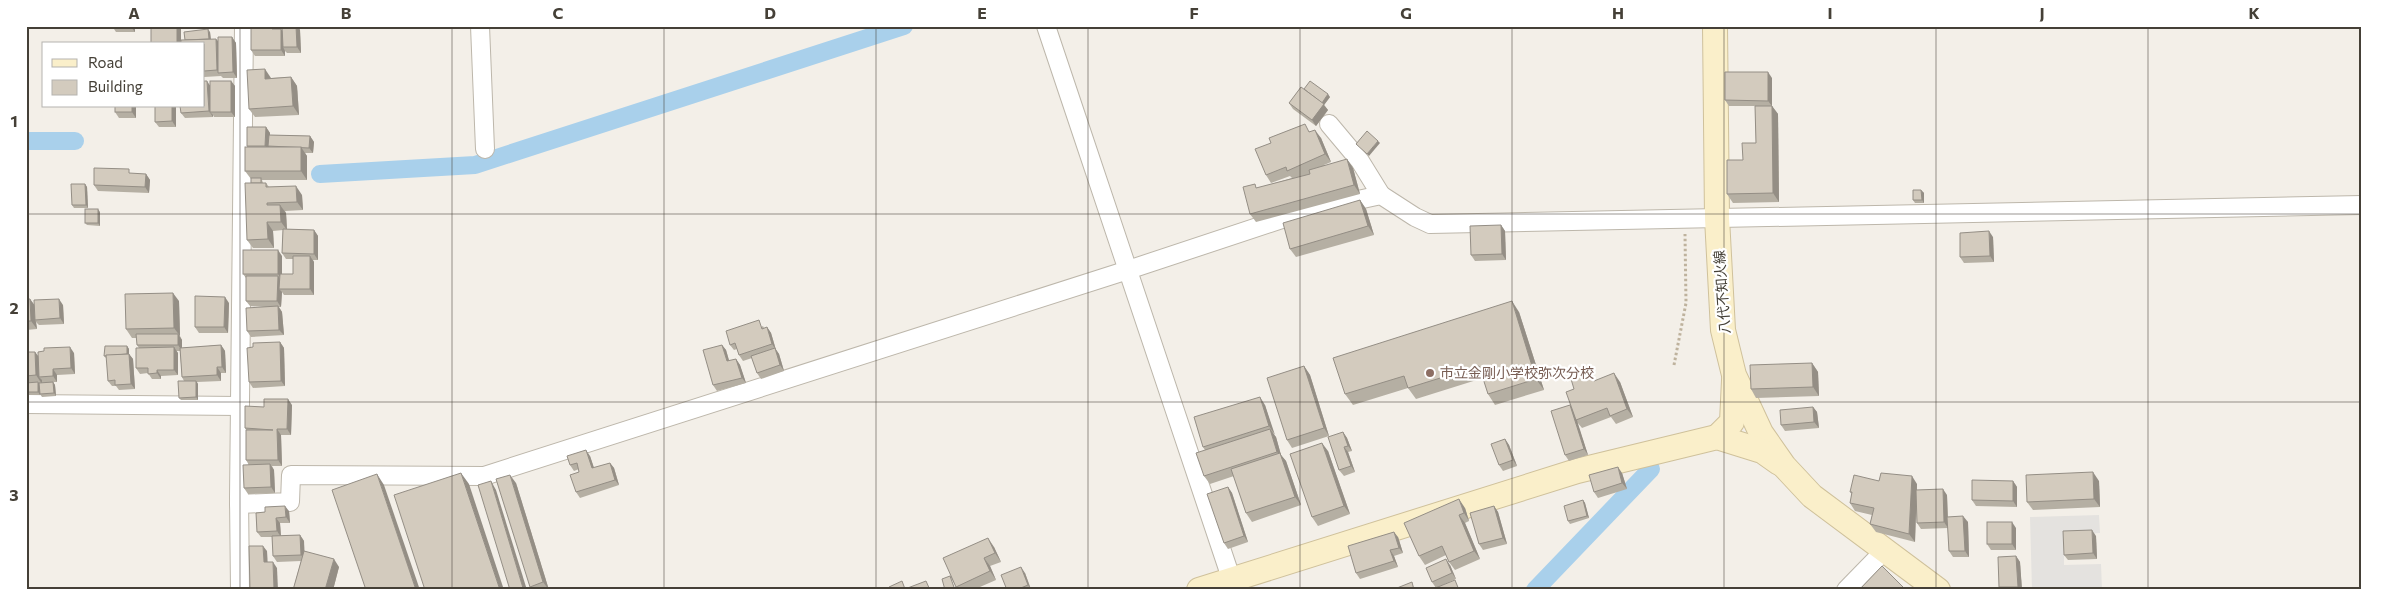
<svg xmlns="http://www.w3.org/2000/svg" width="2388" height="616" font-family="Commissioner,'Noto Sans JP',sans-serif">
	<rect width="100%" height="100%" fill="#f3efe8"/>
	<!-- parking -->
	<polygon fill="#e4e2df" points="2099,515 2100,533 2064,535 2064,565 2101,564 2102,590 2032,590 2030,517"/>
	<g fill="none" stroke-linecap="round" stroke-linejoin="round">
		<!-- canal -->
		<g stroke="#a9d0eb" stroke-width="18">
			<polyline points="26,141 75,141"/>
			<polyline points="320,174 475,165 904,26"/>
			<polyline points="1535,590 1651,469"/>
		</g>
		<!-- street casing -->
		<g stroke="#bdb7ab" stroke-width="20">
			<g id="street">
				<polyline points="480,26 485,149"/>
				<polyline points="1046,26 1231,578"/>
				<polyline points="1329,124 1360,161 1381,195"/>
				<polyline points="26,404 239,406"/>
				<polyline points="239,504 290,502 291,475 484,476 1128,270 1303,212 1381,195 1415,217 1430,224 2362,205"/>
				<polyline points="240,590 239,497 244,26"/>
				<polyline points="1846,590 1884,551"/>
			</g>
		</g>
		<!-- secondary casing -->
		<g stroke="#cfc19b" stroke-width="26">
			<g id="secondary">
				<polyline points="1715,26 1717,218 1723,330 1734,375 1761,433 1784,466 1812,496 1938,590"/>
				<polyline points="1717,437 1732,422 1734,380"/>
				<polyline points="1199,590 1577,471 1717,437 1762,451 1779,463"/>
			</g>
		</g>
		<!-- path -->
		<polyline stroke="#beb29d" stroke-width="3" stroke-dasharray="2.5 2.5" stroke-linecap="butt" points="1674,365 1686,303 1685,234"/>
		<!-- street -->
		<use href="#street" stroke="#fff" stroke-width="18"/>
		<!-- secondary -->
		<use href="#secondary" stroke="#faefca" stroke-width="24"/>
	</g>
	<!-- wall -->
	<g fill="#b5afa3">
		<polygon points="112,26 135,26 135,32 116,32"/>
		<polygon points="192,26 208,26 208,27 193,28"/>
		<polygon points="251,26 276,26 276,29 282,31 298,26 300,30 301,53 287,53 285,51 285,56 255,56 251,50"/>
		<polygon points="1891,26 1918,26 1918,28 1892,28"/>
		<polygon points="210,32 211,39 216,39 218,41 232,37 236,43 237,78 223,78 221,76 204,77 204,44 185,40"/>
		<polygon points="291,77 297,86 299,115 255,117 249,109 271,78"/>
		<polygon points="1772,78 1772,106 1778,114 1779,202 1733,203 1727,194 1743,160 1756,143 1755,106 1729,106 1725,100"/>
		<polygon points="231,81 235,86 235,117 214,117 213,115 213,117 185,118 181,113 210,85"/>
		<polygon points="1304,89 1330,97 1324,105 1328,110 1316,126 1293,109 1289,103"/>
		<polygon points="115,106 136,106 136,118 119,118 115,112"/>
		<polygon points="155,106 176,106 176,127 159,127 155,122"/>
		<polygon points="266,127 270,133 270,135 310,136 314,142 313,153 305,153 307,156 307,180 262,180 263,183 266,183 269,187 302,195 303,210 285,211 286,213 287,229 314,230 318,236 318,260 313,260 314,262 314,295 284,295 282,292 281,307 279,307 282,312 284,335 251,337 247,331 266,307 250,306 246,301 246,278 243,274 282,256 282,274 293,274 293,259 286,259 282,253 283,230 273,231 274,248 253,248 247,240 251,179 245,171 247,147 247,146"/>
		<polygon points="1310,131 1321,138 1331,162 1324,165 1353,168 1360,194 1256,222 1250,214 1258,188 1292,178 1290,176 1271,183 1266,175"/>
		<polygon points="132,174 146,174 150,180 149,193 98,191 94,185"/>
		<polygon points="85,184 87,187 88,208 74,208 72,205"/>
		<polygon points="1921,190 1924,193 1924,203 1915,203 1913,200"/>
		<polygon points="1360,200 1366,209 1374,235 1296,257 1290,249"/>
		<polygon points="100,212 100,226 87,225 85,223"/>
		<polygon points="1501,225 1505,231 1506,260 1475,261 1471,255"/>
		<polygon points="1993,237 1994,262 1964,263 1960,257"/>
		<polygon points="26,299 30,299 34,305 63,305 64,324 39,325 36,322 37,329 26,330"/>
		<polygon points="179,301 180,336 182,340 182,348 221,345 225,351 226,373 221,373 221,381 197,382 198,384 198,400 181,400 179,398 184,381 182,377 180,351 176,351 178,353 178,375 161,376 161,379 152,379 148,373 140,374 136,368 139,348 137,345 137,338 132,338 126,329"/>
		<polygon points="229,303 228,333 199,333 195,327"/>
		<polygon points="1519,312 1544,390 1495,405 1488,394 1483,378 1416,399 1408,388 1353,405 1345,394"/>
		<polygon points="763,326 764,328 767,327 771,333 776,350 779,354 784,371 761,379 757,373 752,358 743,361 739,355 737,349 734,350 730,345"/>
		<polygon points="280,342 284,348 285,386 253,388 249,382 253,347"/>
		<polygon points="722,345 726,350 729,361 736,359 740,365 746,383 717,391 713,385"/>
		<polygon points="127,346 129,349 129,354 133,359 135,389 119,390 116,386 112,386 108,381 107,359 104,356"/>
		<polygon points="26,352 35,352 38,356 74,353 75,374 57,375 57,382 53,382 55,385 56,396 42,397 40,394 40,387 40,395 26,395"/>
		<polygon points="1812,363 1818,372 1819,396 1756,398 1751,389"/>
		<polygon points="1304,366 1310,375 1329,436 1292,448 1287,440"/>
		<polygon points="1596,380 1620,382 1633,417 1616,424 1611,417 1582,428 1577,422 1588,455 1569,461 1565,455 1570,405 1572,408"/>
		<polygon points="292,405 291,435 281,435 282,466 272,466 274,470 275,493 248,494 244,488 249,465 246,460 246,430 245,428 264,407"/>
		<polygon points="1265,405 1274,435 1276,437 1281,455 1286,461 1301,505 1252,522 1246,513 1234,476 1210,484 1204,476 1205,450 1203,447"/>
		<polygon points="1813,407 1817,412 1819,428 1785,431 1781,425"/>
		<polygon points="1343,432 1347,438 1352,451 1348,452 1355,472 1344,476 1339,470"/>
		<polygon points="1505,439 1509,445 1517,466 1503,471 1499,465"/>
		<polygon points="1328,451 1350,514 1318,526 1312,517"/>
		<polygon points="590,456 594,468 610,463 614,468 619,485 580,498 576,492 579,472 579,469 574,471 570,465"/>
		<polygon points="1622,473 1627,489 1598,498 1594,492"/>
		<polygon points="1879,481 1917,484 1917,490 1947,495 1948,517 1968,522 1969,557 1953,557 1949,551 1948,528 1921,529 1917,523 1916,508 1915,542 1876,532 1870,524 1872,515 1855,511 1850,503 1852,494 1850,492"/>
		<polygon points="2013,481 2017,487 2017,507 1976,506 1972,500"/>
		<polygon points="2099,481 2100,507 2033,510 2027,502"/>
		<polygon points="516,483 549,590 532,590 530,587"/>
		<polygon points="1228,487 1232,493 1248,542 1228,549 1224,543"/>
		<polygon points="1583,500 1585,503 1589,518 1570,524 1568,521"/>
		<polygon points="1494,506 1498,512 1507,544 1483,550 1479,544"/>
		<polygon points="1465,508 1469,521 1465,523 1480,559 1455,570 1449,562 1446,555 1425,565 1419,556"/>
		<polygon points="289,511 290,523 280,523 281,536 300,535 304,541 304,551 339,567 333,590 293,590 301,561 277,562 273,556 272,537 261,537 257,532 256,513"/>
		<polygon points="2016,528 2016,550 1991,550 1987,544"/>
		<polygon points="2096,536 2097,559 2068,560 2064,555"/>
		<polygon points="1398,537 1403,553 1394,556 1398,567 1360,579 1356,573"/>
		<polygon points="994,547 1001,562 990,566 996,580 973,590 958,590 950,576"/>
		<polygon points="2016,556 2020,562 2022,590 2001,590 1999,587"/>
		<polygon points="1450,565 1456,579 1436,588 1432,582"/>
		<polygon points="1025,573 1031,589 1035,588 1036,590 1007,590"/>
	</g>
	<!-- shaded-wall -->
	<g fill="#948e85">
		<polygon points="131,26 135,26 135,32 131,27"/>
		<rect x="177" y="26" width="4" height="18"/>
		<polygon points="272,26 276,26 276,35 272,29"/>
		<polygon points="296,26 298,26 300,30 301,53 297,47"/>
		<polygon points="208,29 210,32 211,42 209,39"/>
		<polygon points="281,29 285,35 283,47 285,51 285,56 281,50"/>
		<polygon points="232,37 236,43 237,78 233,72"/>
		<polygon points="216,39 220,44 219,73 217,70"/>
		<polygon points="265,69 271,78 271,87 265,79"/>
		<polygon points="1768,72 1772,78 1772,106 1768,101"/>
		<polygon points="291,77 297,86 299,115 293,106"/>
		<polygon points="207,81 211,87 210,112 213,115 213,117 209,111"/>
		<polygon points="231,81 235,86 235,117 231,112"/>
		<polygon points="1328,94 1330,97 1324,105 1328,110 1316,126 1312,120 1322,103"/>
		<polygon points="132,106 136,106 136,118 132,112"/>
		<polygon points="172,106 176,106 176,127 172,121"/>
		<polygon points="1772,106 1778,114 1779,202 1773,193"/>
		<polygon points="266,127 270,133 269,152 265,146"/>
		<polygon points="1315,130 1321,138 1331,162 1325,154"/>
		<polygon points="310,136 314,142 313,153 309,148"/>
		<polygon points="1378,141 1380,143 1369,156 1367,154"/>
		<polygon points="301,147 307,156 307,180 301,171"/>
		<polygon points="1347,159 1353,168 1360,194 1354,185"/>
		<polygon points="146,174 150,180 149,193 145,187"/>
		<polygon points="85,184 87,187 88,208 86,205"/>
		<polygon points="296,186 302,195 303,210 297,202"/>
		<polygon points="1921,190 1924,193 1924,203 1922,200"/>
		<polygon points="1360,200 1366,209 1374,235 1368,226"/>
		<polygon points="280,205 286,213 287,230 281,222"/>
		<polygon points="98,209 100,212 100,226 98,223"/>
		<polygon points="267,222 273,231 274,248 268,239"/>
		<polygon points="1501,225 1505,231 1506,260 1502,254"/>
		<polygon points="314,230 318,236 318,260 314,254"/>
		<polygon points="1989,231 1993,237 1994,262 1990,256"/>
		<polygon points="278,250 282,256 282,280 278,274"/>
		<polygon points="310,256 314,262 314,295 310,289"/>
		<polygon points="278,276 282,282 279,289 282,292 281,307 277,301"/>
		<polygon points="173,293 179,301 180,336 174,328"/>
		<polygon points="225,297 229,303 228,333 224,327"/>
		<polygon points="30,299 36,307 35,320 36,322 37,329 31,321"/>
		<polygon points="59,299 63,305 64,324 60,318"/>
		<polygon points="1512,301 1519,312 1544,390 1536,379"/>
		<polygon points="278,306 282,312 284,335 279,330"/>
		<polygon points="767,327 771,333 776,350 772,344"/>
		<polygon points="178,334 182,340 182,351 178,345"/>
		<polygon points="280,342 284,348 285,386 281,381"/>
		<polygon points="221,345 225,351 226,373 222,367"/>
		<polygon points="722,345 726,350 731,367 727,361"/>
		<polygon points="127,346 129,349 129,354 133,359 135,389 131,384 127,356"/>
		<polygon points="70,347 74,353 75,374 71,368"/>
		<polygon points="174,347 178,353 178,375 174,370"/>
		<polygon points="775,348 779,354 784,371 780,365"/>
		<polygon points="35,352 41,360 39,377 42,380 42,384 36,375"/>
		<polygon points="736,359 740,365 746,383 742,378"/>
		<polygon points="1812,363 1818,372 1819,396 1813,387"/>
		<polygon points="1304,366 1310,375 1329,436 1324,428"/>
		<polygon points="217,367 221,373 221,381 217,375"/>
		<polygon points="53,369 57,375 57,382 53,376"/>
		<polygon points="157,370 161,376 161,379 157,373"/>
		<polygon points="1614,373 1620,382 1633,417 1627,409"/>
		<polygon points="196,381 198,384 198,400 196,397"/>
		<polygon points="38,382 40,385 40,395 38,392"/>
		<polygon points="53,382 55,385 56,396 54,393"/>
		<polygon points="1260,397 1265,405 1275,435 1269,426"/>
		<polygon points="288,399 292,405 291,435 287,429"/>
		<polygon points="1570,405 1574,411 1588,455 1584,449"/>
		<polygon points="1813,407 1817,412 1819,428 1814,422"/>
		<polygon points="277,429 281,435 282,466 278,460"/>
		<polygon points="1270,429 1276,437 1281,455 1286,461 1301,505 1295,497 1282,459 1277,452"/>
		<polygon points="1343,432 1347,438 1352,451 1348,446"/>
		<polygon points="1505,439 1509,445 1517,466 1513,460"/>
		<polygon points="1322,443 1328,451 1350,514 1344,506"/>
		<polygon points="1344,447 1348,452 1355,472 1351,466"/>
		<polygon points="586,450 590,456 596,474 592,468"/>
		<polygon points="610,463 614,468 619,485 615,480"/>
		<polygon points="270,464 274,470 275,493 271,487"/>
		<polygon points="1618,467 1622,473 1627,489 1622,483"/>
		<polygon points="2093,472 2099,481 2100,507 2094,499"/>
		<polygon points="461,473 469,484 504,590 500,590"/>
		<polygon points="377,474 384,485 420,590 416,590"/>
		<polygon points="510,475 516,483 549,590 543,582"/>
		<polygon points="1912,476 1917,484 1915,542 1909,534"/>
		<polygon points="491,481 496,490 527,590 524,590 523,588"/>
		<polygon points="2013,481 2017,487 2017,507 2013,501"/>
		<polygon points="1228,487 1232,493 1248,542 1244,536"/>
		<polygon points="1943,489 1947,495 1948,528 1944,522"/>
		<polygon points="1459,499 1465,508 1469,521 1464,513"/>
		<polygon points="1583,500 1585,503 1589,518 1587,516"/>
		<polygon points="285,506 289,511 290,523 286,517"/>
		<polygon points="1494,506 1498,512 1507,544 1503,538"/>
		<polygon points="1459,515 1465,523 1480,559 1474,551"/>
		<polygon points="1963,516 1968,522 1969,557 1965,551"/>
		<polygon points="276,518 280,523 281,537 277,531"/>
		<polygon points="2012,522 2016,528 2016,550 2012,544"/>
		<polygon points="2092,530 2096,536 2097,559 2093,553"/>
		<polygon points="1394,532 1398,537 1403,553 1399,548"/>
		<polygon points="300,535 304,541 305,561 301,555"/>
		<polygon points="988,538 994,547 1001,562 995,553"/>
		<polygon points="263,546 267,551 268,568 264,562"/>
		<polygon points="1390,550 1394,556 1398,567 1394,561"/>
		<polygon points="2016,556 2020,562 2022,590 2020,590 2018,587"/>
		<polygon points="984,558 990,566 996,580 990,571"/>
		<polygon points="334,559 339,567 333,590 325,590"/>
		<polygon points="1446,559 1450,565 1456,579 1452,573"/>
		<polygon points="273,562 277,568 278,590 274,590"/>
		<polygon points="1021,567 1025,573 1031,590 1028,585"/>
	</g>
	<!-- building -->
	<g fill="#d3cbbe" stroke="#948e85">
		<rect x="151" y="26" width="26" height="18"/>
		<polygon points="251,26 272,26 272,29 281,29 281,50 251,50"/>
		<polygon points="282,26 296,26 297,47 283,47"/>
		<polygon points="208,29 209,39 185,40 184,32"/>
		<polygon points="218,37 232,37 233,72 218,73"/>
		<polygon points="216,39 217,70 204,71 204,44 181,44 181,40"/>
		<polygon points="265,69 265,79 291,77 293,106 249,109 247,70"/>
		<polygon points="1725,72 1768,72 1768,101 1725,100"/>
		<polygon points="204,81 207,81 209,111 181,113 180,106 204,106"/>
		<rect x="210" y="81" width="21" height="31"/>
		<polygon points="1310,81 1328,94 1322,103 1304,89"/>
		<polygon points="1301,87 1324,104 1312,120 1289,103"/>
		<rect x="115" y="106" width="17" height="6"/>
		<polygon points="155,106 172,106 172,121 155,122"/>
		<polygon points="1755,106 1772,106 1773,193 1727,194 1727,160 1743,160 1742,143 1756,143"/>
		<polygon points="1305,124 1309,132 1315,130 1325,154 1287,171 1286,167 1266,175 1255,149 1271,143 1269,138"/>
		<polygon points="247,127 266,127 265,146 247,146"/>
		<polygon points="1367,131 1378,141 1367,154 1356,144"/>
		<polygon points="269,135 310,136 309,148 268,146"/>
		<rect x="245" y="147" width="56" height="24"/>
		<polygon points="1347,159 1354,185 1250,214 1243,187 1255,184 1256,188 1310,174 1309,170"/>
		<polygon points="94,168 129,169 129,173 146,174 145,187 94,185"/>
		<rect x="251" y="178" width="10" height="5"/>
		<polygon points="245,183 266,183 266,187 296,186 297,202 267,203 267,205 280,205 281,222 267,222 268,239 247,240"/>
		<polygon points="71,184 85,184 86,205 72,205"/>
		<polygon points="1913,190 1921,190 1922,200 1913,200"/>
		<polygon points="1360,200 1368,226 1290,249 1283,223"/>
		<rect x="85" y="209" width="13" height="14"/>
		<polygon points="1501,225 1502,254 1471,255 1470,226"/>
		<polygon points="283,229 314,230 314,254 282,253"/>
		<polygon points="1989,231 1990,256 1960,257 1960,233"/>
		<rect x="243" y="250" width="35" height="24"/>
		<polygon points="293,256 310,256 310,289 279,289 280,274 293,274"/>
		<polygon points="246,276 278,276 277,301 246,301"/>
		<polygon points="173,293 174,328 126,329 125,294"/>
		<polygon points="195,296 225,297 224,327 195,327"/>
		<polygon points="26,299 30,299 31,321 26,321"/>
		<polygon points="59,299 60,318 35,320 34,300"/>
		<polygon points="1512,301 1536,379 1488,394 1479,366 1408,388 1404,376 1345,394 1333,358"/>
		<polygon points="278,306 279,330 247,331 246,308"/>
		<polygon points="759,320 762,329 767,327 772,344 739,355 735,343 730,345 726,331"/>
		<polygon points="136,334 178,334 178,345 137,345"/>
		<polygon points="280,342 281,381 249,382 247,348 253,347 253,343"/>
		<polygon points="221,345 222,367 217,367 217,375 182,377 180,348"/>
		<polygon points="722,345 727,361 736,359 742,378 713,385 703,350"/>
		<polygon points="105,346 127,346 127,354 104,356"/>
		<polygon points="70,347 71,368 53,369 53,376 39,377 38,352 44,351 44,348"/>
		<polygon points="174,347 174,370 157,370 157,373 148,374 148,368 136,368 136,348"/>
		<polygon points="775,348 780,365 757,373 751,356"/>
		<polygon points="26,352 35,352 36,375 26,376"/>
		<polygon points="129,354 131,384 115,385 115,380 108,381 106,355"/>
		<polygon points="1812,363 1813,387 1751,389 1750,365"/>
		<polygon points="1304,366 1324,428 1287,440 1267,378"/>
		<polygon points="1590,372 1594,381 1614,373 1627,409 1610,416 1607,408 1576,420 1566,392 1574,389 1571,379"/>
		<polygon points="178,381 196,381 196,397 179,398"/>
		<polygon points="38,382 38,392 26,392 26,383"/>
		<polygon points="53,382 54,393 40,394 39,383"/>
		<polygon points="1260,397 1269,426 1203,447 1194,417"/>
		<polygon points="264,399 288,399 287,429 277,429 278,460 246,460 246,430 273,430 245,428 245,406 264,407"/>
		<polygon points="1570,405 1584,449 1565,455 1551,411"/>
		<polygon points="1813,407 1814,422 1781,425 1780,410"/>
		<polygon points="1270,429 1277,452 1204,476 1196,453"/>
		<polygon points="1343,432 1348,446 1344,447 1351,466 1339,470 1328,437"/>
		<polygon points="1505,439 1513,460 1499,465 1491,444"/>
		<polygon points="1322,443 1344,506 1312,517 1290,454"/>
		<polygon points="586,450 592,468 610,463 615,480 576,492 570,475 579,472 577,463 570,465 567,456"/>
		<polygon points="1280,453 1295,497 1246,513 1231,469"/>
		<polygon points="270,464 271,487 244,488 243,465"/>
		<polygon points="1618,467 1622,483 1594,492 1589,475"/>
		<polygon points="2093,472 2094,499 2027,502 2026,475"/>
		<polygon points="461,473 500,590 425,590 394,495"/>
		<polygon points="1881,473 1912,476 1909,534 1870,524 1874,508 1850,503 1852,492 1850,492 1854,475 1879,481"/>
		<polygon points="377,474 416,590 366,590 332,490"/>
		<polygon points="510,475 543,582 530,587 496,479"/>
		<polygon points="1972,480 2013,481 2013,501 1972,500"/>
		<polygon points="491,481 523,588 518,590 510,590 478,485"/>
		<polygon points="1228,487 1244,536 1224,543 1207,494"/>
		<polygon points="1943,489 1944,522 1917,523 1916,490"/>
		<polygon points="1459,499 1464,513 1459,515 1474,551 1449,562 1442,546 1419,556 1404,523"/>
		<polygon points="1583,500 1587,516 1568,521 1564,506"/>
		<polygon points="285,506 286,517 276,518 277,531 257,532 256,513 265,512 265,507"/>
		<polygon points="1494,506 1503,538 1479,544 1470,513"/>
		<polygon points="1963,516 1965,551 1949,551 1947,517"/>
		<rect x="1987" y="522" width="25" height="22"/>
		<polygon points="2092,530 2093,553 2064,555 2063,531"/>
		<polygon points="1394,532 1399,548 1390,550 1394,561 1356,573 1348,546"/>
		<polygon points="300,535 301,555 273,556 272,536"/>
		<polygon points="988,538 995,553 984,558 990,571 956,587 943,558"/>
		<polygon points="249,546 263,546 264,562 273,562 274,590 250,590"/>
		<polygon points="304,551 334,559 325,590 293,590"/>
		<polygon points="2016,556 2018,587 1999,587 1998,557"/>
		<polygon points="1446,559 1452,573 1432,582 1426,568"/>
		<polygon points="1882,566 1904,588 1903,590 1859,590"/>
		<polygon points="1021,567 1028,585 1016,590 1007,590 1001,575"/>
		<polygon points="950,576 955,590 945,590 942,579"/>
		<polygon points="1455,580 1459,590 1434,590 1433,589"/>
		<polygon points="902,581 905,589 926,581 930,590 890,590 889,587"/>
		<polygon points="1412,582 1414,590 1392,590"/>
	</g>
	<!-- grid -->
	<path fill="none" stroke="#454037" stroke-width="1" stroke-opacity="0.55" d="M240,26V590M452,26V590M664,26V590M876,26V590M1088,26V590M1300,26V590M1512,26V590M1724,26V590M1936,26V590M2148,26V590M26,214H2362M26,402H2362"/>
	<!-- markers -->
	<circle fill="#8d6e63" stroke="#fff" stroke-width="2" cx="1430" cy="373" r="5"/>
	<g text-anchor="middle" stroke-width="4.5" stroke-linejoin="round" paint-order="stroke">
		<!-- street labels -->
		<g font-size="14" fill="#454037" stroke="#fff">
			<text transform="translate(1722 292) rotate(-94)" y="5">八代不知火線</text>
		</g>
		<!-- education labels -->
		<g font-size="14" fill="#785e54" stroke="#fff" text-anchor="start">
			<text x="1440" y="378">市立金剛小学校弥次分校</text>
		</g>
	</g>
	<!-- border -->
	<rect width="2388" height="616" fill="none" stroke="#ffffff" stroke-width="55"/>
	<!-- legend -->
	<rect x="42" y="42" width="162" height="65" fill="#ffffff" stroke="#b5b3af"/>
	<rect x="52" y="59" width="25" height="8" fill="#faefca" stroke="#b5b3af"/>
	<text x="88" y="68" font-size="15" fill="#454037">Road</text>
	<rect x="52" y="80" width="25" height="15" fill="#d3cbbe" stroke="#b5b3af"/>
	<text x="88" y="92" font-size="15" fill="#454037">Building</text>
	<rect x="28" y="28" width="2332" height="560" fill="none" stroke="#454037" stroke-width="2"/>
	<g font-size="16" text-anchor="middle" font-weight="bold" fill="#454037">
		<text x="134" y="19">A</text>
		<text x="346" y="19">B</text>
		<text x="558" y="19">C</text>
		<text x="770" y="19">D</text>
		<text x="982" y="19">E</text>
		<text x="1194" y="19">F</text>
		<text x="1406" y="19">G</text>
		<text x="1618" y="19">H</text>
		<text x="1830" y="19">I</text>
		<text x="2042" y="19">J</text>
		<text x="2254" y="19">K</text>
		<text x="14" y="127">1</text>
		<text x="14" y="314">2</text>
		<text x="14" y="501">3</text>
	</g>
</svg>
